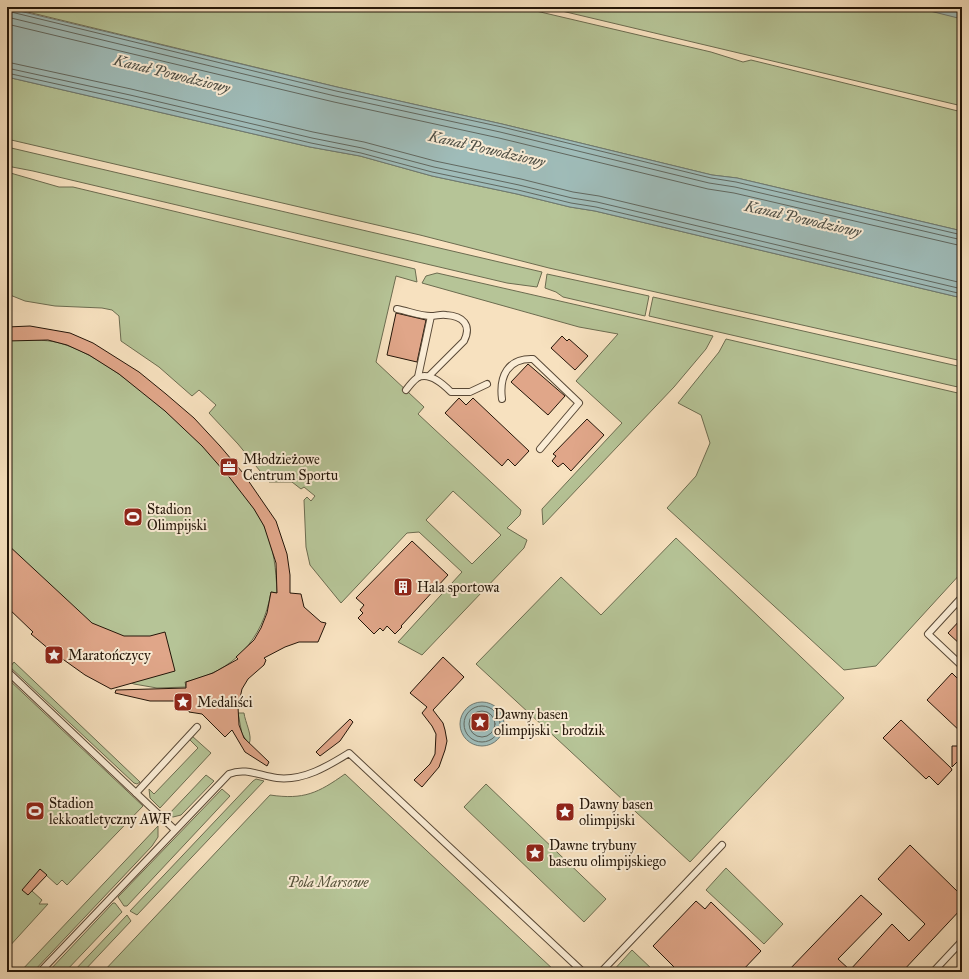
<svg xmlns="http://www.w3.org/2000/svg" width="969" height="979" font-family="'IM FELL Great Primer',serif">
	<rect width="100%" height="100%" fill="#f7e1bf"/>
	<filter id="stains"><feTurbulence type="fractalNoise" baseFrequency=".005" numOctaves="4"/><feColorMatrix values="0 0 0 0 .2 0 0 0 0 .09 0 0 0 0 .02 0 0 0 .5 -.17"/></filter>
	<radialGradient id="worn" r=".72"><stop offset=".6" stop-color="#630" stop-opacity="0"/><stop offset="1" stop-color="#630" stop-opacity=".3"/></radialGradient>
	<!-- green -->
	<g fill="#b6c497" stroke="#6c6c50" fill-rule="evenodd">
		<polygon points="7,7 519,7 711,52 743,62 751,60 962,112 962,231 737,178 712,175 502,124 337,87"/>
		<polygon points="545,7 927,7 962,15 962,106"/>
		<polygon points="7,77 310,147 360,156 432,176 517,194 570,207 595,211 962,298 962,361 549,268 420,235 7,139"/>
		<polygon points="7,147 542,272 537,287 507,283 33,171 7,166"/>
		<path d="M7,172L59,187H73L415,269L417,282L396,276L376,362L424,407L418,414L521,510L520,515L507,528L527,540L524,548L422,655L398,642L462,572L419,532L407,533L341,603L310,565L306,547L304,500L307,497L311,501L315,496L304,487L301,489L292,482H269L238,444L209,413L216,405L199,390L192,396L159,367L121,341L119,316L112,310L102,308L55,306L25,301L10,295L7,274ZM453,491L501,535L472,564L426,520Z"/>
		<polygon points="437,273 713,336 706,349 674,387 543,525 542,509 622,423 576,381 618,334 579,327 422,283 426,276"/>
		<polygon points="547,274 649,296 645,316 563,297 556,292 545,288"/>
		<polygon points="653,297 962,367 962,388 649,316"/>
		<polygon points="726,339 962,394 962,572 876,666 844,670 667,508 696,476 710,443 701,415 678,403 719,352"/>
		<path d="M15,340C33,340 50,339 66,345C125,364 239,471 265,528C274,549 276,569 277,593L271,592C263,640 233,672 185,682L186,687L157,688L134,684L113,676L7,594V341Z"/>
		<polygon points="676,538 844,698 690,862 476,664 561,577 601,615"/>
		<polygon points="14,662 140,782 137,784 134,783 10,667"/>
		<polygon points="7,678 143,806 67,885 62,880 57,885 46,875 32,891 42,900 39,904 48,904 7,949"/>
		<path d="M238,713H244C245,722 253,736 249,744L242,734Z"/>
		<polygon points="192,736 211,753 160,808 150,798 149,789 154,794 198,748 189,739"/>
		<path d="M345,774L556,972H103L270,795C304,800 318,793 345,774Z"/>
		<polygon points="206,775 214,781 181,815 173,817 168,815"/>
		<polygon points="256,779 264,781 137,915 130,911 253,781"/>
		<polygon points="486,784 606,899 584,922 464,807"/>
		<polygon points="222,789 230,796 127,906 124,906 118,897"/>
		<polygon points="158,826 158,837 152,846 33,972 20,972"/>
		<polygon points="726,868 783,924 764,944 706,890"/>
		<polygon points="113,903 115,903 122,912 65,972 48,972"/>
		<polygon points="127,915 131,921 83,972 73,972"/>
		<polygon points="632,950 655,972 612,972"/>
	</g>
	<!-- water -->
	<g fill="#9fbcb9" stroke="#6d7972">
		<polygon points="914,7 962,7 962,19"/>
		<polygon points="7,8 337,87 502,124 712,175 737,178 962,231 962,298 595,211 570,207 517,194 432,176 360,156 310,147 7,77"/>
		<circle cx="482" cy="724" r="22"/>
	</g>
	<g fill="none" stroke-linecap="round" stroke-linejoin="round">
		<!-- shore -->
		<g stroke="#616860" stroke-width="1">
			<polyline points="7,11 336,91 502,127 711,178 736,182 962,235"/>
			<polyline points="7,17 335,96 500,132 709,183 735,187 962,240"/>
			<polyline points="7,24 334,102 499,138 708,189 734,193 962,246"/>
			<polyline points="7,62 131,89 313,132 364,142 435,161 521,179 573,192 599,196 962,283"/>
			<polyline points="7,68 130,95 312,138 362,148 434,167 519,185 572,198 597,202 962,289"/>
			<polyline points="7,73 129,100 311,143 361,153 432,172 518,190 571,203 596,207 962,294"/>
			<circle cx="482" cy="724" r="18"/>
			<circle cx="482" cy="724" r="13"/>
			<circle cx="482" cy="724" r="7"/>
		</g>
	</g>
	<!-- building -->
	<g fill="#e0a689" stroke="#231508">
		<polygon points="396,313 426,320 417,362 387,355"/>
		<polygon points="30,326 70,333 93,343 139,372 166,394 194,418 220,446 243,473 276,521 287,554 290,575 290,593 301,594 304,607 321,622 326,623 318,642 299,642 285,647 264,658 266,660 264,665 248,679 242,689 238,707 239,725 244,738 269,762 267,766 245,752 232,730 225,737 202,714 189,712 188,701 150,701 115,693 116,690 186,688 186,682 213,673 238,659 236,657 254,640 261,628 267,613 271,592 277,593 276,563 264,526 254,509 230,478 202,446 165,411 119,374 89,355 67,345 48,340 7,341 7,327"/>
		<polygon points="562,336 567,341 569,339 588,356 575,370 551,348"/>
		<polygon points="528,364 565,396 548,415 511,382"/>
		<polygon points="459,398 466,405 473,398 529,451 515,466 508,459 502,466 445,413"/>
		<polygon points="587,419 604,435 571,471 563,463 558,467 552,461 556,456 553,454"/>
		<polygon points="412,541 448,575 401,626 402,627 395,634 387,626 383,631 380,628 374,634 358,618 363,613 360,610 364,605 356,598"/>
		<polygon points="7,544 92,623 124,636 150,636 165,632 175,671 111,689 85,675 50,650 31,634 33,632 7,607"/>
		<polygon points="962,618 962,646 948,633"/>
		<polygon points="443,657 464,677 433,710 443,723 445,730 447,741 445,750 439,767 422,787 414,780 430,764 435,754 436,734 432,726 422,713 427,707 410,693"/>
		<polygon points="952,673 962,683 962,733 927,700"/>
		<polygon points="350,719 353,722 340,741 320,756 316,752"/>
		<polygon points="901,720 951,768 952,770 938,785 929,776 926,779 883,738"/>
		<polygon points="952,746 962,746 962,757 952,767"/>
		<polygon points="910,845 958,892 957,893 962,898 962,908 902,972 787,972 861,895 882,914 838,959 850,970 892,924 909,941 925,924 878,879"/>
		<polygon points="40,869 47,875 28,895 22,890"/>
		<polygon points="696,901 705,909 711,902 761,951 741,972 679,972 653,946"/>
	</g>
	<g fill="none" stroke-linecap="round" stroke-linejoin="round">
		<!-- lane casing -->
		<g stroke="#584836" stroke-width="8">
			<g id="lane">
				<path d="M397,309C408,311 420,316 431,316C436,316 441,314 446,315C463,316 472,325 464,341L429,376"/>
				<polyline points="418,377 431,316"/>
				<path d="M406,390C409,386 413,381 417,378C429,371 443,384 451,392H470L487,384"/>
				<path d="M502,399C499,376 508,358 533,359L579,403L540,449"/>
				<polyline points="962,597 928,634 962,666"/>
				<polyline points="7,671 174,829"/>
				<polyline points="136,793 197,727"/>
				<path d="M40,972L229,774C246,767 260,776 277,778C304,781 328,766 349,753L583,972"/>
				<polyline points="601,972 722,845"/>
				<polyline points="933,972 962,941"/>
			</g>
		</g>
		<!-- lane -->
		<use href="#lane" stroke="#faecd5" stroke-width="6"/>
	</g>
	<!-- icons -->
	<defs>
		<g id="office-square" transform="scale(1)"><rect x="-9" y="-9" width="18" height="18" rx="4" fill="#8f2418" stroke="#faecd5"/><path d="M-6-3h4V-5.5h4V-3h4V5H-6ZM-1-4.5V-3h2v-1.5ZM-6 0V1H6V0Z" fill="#fff"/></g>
		<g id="stadium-square" transform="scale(1)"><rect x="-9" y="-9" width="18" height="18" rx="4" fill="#8f2418" stroke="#faecd5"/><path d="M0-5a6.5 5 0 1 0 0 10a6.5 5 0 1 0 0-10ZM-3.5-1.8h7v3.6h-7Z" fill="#fff"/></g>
		<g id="building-square" transform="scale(1)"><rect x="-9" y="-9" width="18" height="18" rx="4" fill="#8f2418" stroke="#faecd5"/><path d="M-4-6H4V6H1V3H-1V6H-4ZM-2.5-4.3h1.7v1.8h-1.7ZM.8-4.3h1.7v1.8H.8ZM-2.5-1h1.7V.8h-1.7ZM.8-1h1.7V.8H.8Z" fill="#fff"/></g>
		<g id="sight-square" transform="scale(1)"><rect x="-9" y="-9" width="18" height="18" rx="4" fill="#8f2418" stroke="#faecd5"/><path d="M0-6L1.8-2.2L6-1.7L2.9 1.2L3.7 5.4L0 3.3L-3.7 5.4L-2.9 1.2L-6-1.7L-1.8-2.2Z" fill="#fff"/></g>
	</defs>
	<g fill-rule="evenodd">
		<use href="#office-square" x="229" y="467"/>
		<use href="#stadium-square" x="133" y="517"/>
		<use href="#building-square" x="403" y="587"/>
		<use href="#sight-square" x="54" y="655"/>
		<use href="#sight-square" x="183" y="702"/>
		<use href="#sight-square" x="480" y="722"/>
		<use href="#stadium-square" x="35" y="811"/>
		<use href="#sight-square" x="565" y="812"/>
		<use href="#sight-square" x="535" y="853"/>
	</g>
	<g text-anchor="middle" stroke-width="4" stroke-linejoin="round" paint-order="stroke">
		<!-- poi labels -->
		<g font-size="14" fill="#231508" stroke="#faecd5" text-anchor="start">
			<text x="243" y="464">Młodzieżowe<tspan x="243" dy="16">Centrum Sportu</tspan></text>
			<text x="147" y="514">Stadion<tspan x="147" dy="16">Olimpijski</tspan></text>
			<text x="417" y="592">Hala sportowa</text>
			<text x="68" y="660">Maratończycy</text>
			<text x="197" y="707">Medaliści</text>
			<text x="494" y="719">Dawny basen<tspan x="494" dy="16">olimpijski - brodzik</tspan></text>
			<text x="49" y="808">Stadion<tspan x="49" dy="16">lekkoatletyczny AWF</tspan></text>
			<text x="579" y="809">Dawny basen<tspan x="579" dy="16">olimpijski</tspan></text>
			<text x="549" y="850">Dawne trybuny<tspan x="549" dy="16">basenu olimpijskiego</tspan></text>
		</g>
		<!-- park labels -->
		<g font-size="14" font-style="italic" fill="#56523a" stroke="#faecd5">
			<text x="328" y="887">Pola Marsowe</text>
		</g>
		<!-- water labels -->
		<g font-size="15" font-style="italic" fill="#4e4f46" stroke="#faecd5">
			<text transform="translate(172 74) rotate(14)" y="5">Kanał Powodziowy</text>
			<text transform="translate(487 149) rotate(13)" y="5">Kanał Powodziowy</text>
			<text transform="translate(803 219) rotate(13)" y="5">Kanał Powodziowy</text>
		</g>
	</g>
	<!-- margin -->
	<rect width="969" height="979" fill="none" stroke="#f7e1bf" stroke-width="24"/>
	<rect x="8" y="8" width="953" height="963" fill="none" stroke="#231508" stroke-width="2"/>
	<rect x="12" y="12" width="945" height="955" fill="none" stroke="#231508"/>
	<rect width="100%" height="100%" filter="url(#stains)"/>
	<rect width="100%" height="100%" fill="url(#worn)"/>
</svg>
